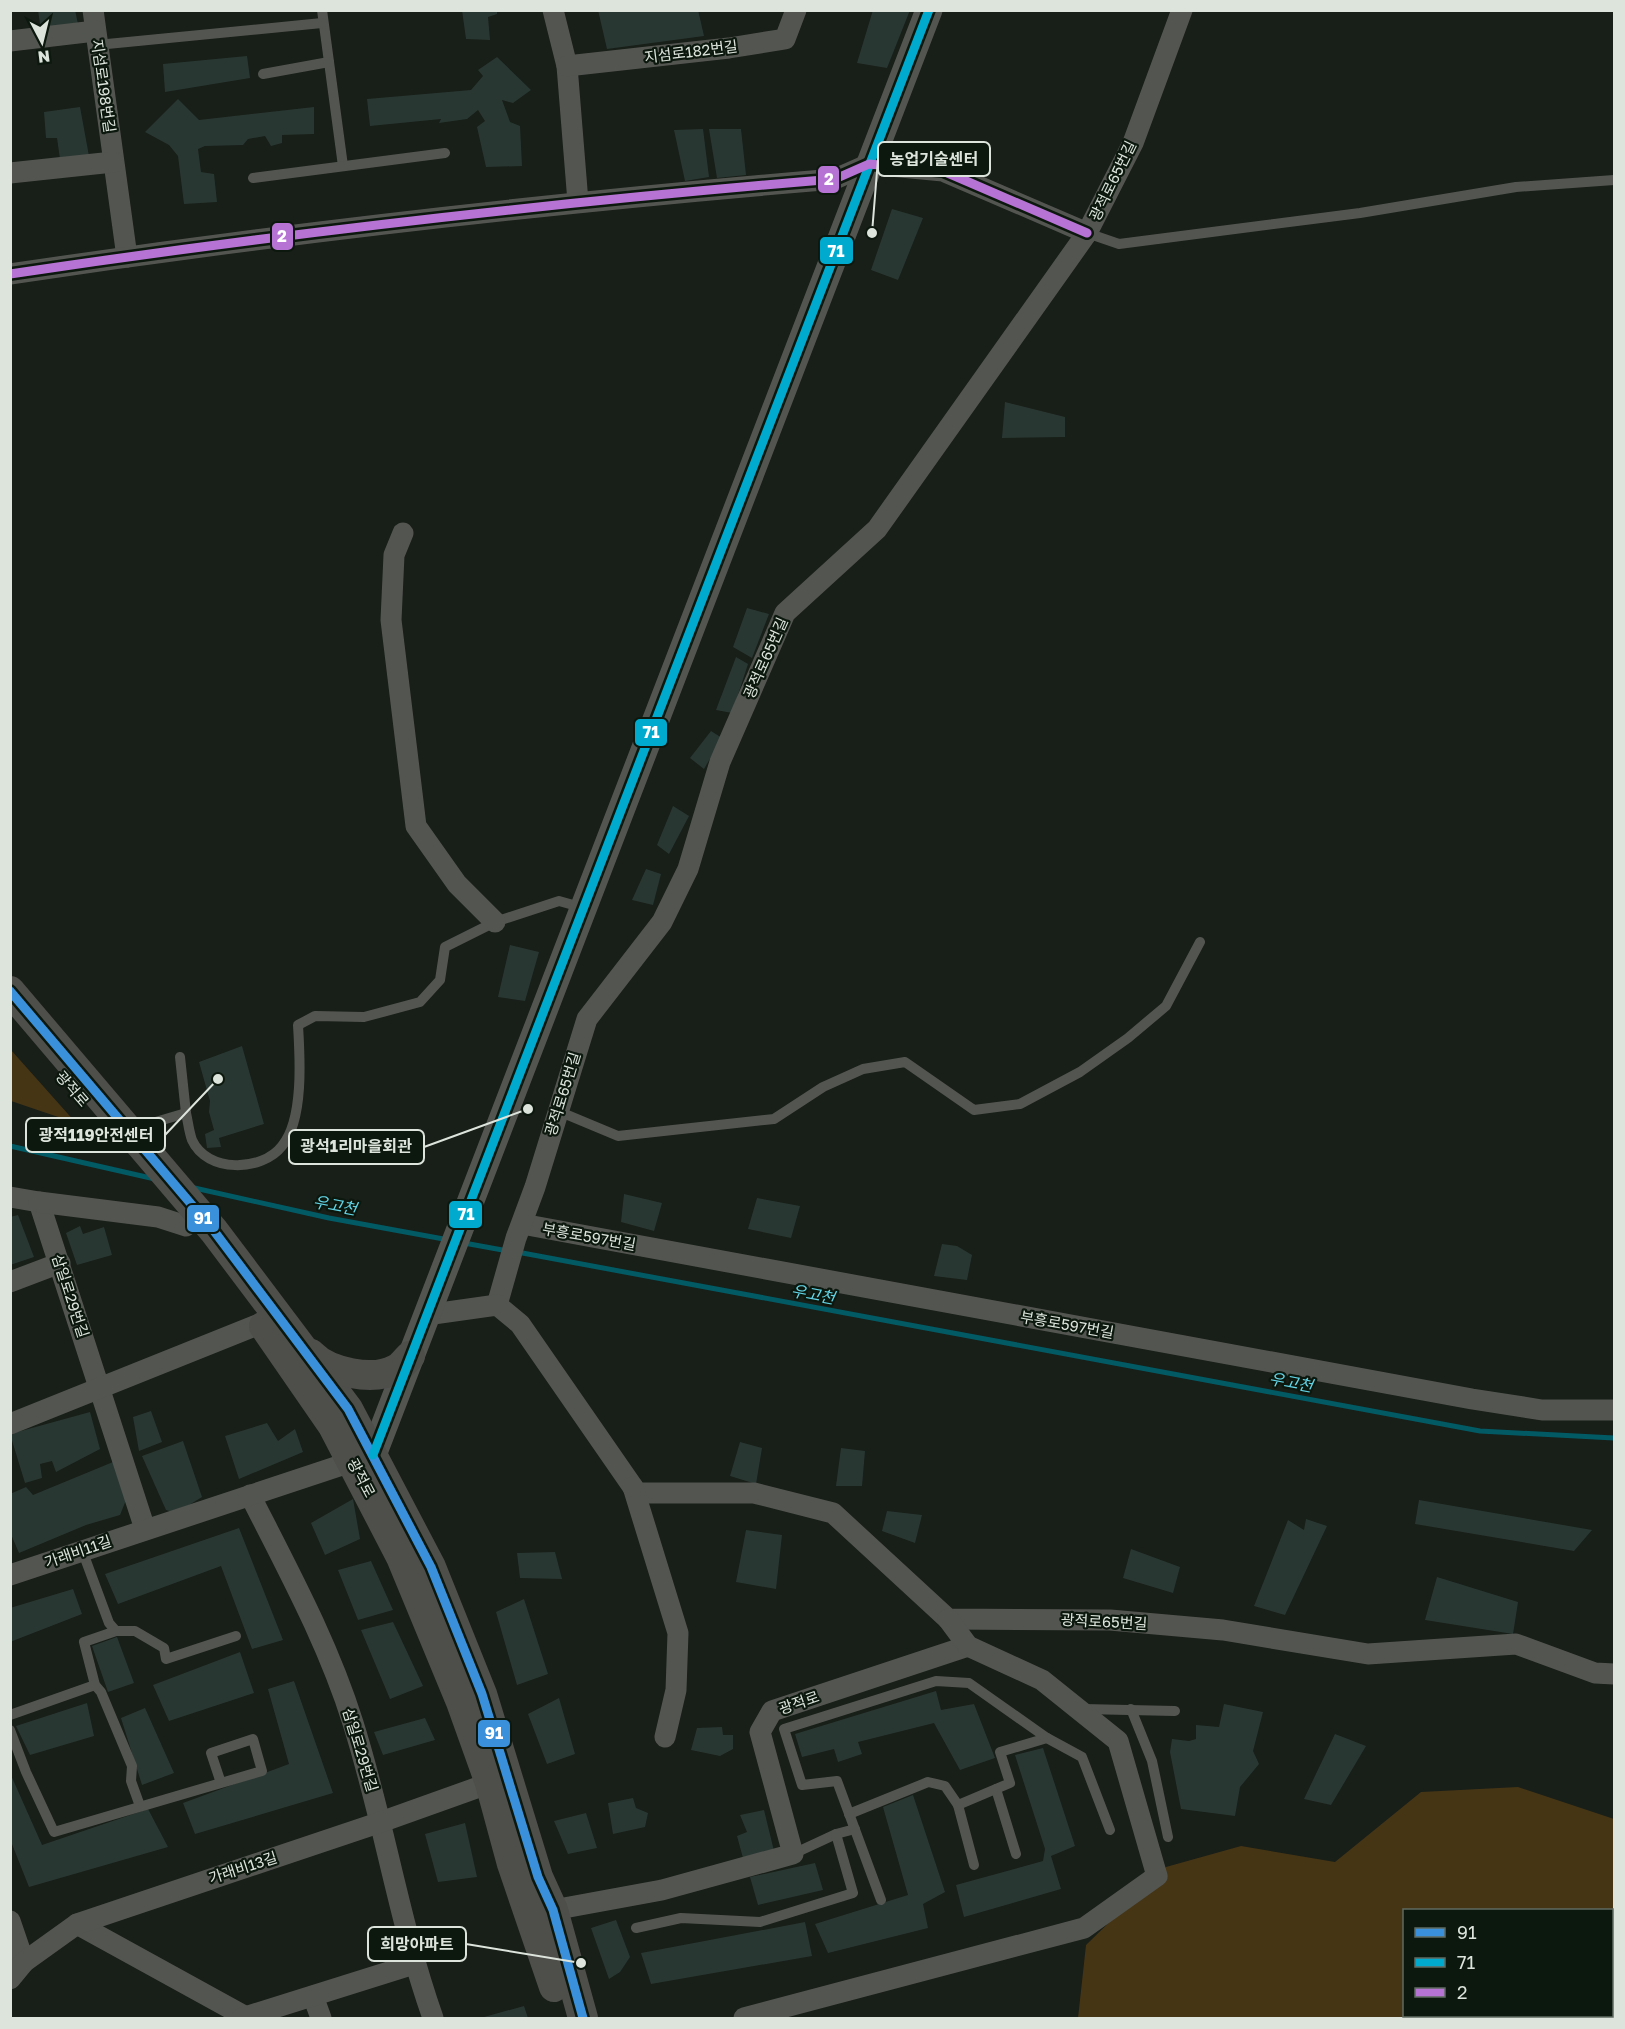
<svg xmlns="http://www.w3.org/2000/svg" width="1625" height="2029" font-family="'Golos Text','Noto Sans KR',sans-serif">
	<rect width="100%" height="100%" fill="#181e18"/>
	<!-- green -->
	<g fill="#453515" fill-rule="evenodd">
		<polygon points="10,1050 11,1050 76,1123 11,1101"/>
		<path d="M1518,1787L1614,1819V2018H1078L1086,1945L1166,1867L1241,1846L1335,1862L1421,1792ZM1404,1910H1612V2016H1404Z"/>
	</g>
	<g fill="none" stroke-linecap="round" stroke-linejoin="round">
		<!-- stream -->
		<g stroke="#025a64" stroke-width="5">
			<polyline points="10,1146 155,1179"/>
			<polyline points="190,1187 329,1218 449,1240"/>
			<polyline points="464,1243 508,1251"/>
			<polyline points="517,1252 1480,1431 1614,1438"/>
		</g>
	</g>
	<!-- building -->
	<g fill="#293732">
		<polygon points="38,10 75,10 78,24 41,31"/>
		<polygon points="462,10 497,10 497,14 488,17 490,40 466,39"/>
		<polygon points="598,10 698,10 704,36 607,49"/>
		<polygon points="873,10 910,10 887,68 857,63"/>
		<polygon points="247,56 250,78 165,92 163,64"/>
		<polygon points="497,57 531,90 513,103 502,100 510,122 520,126 522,166 486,167 477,127 485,121 478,110 467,119 439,123 441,119 370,126 367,99 471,90 483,76 478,70"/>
		<polygon points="178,99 199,120 314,107 314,134 282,135 282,143 271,146 265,136 248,139 243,145 205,146 198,149 201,172 214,174 217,202 184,204 178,156 169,145 145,132"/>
		<polygon points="80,107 89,156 60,159 57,138 46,138 44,112"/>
		<polygon points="703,129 709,177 685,181 674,130"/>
		<polygon points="709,129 741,129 746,175 717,178"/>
		<polygon points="892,209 923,218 898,280 871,270"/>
		<polygon points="1005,402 1065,417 1065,437 1002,438"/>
		<polygon points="747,608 769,614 752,658 733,647"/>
		<polygon points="736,657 748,664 732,713 716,710"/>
		<polygon points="711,731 722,738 704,769 690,758"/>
		<polygon points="673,806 689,816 669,854 657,845"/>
		<polygon points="646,869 661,874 653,905 632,900"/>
		<polygon points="510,945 539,952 525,1001 498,997"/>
		<polygon points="242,1046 264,1124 219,1138 221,1147 207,1148 205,1134 214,1130 209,1112 210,1101 199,1062"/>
		<polygon points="624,1194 662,1203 654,1231 621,1222"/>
		<polygon points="757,1198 800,1206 791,1238 748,1229"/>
		<polygon points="18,1215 34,1257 10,1265 10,1217"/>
		<polygon points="80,1226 83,1234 104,1227 112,1255 77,1265 66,1233"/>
		<polygon points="942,1244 957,1246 972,1255 967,1280 934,1276"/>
		<polygon points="151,1411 162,1442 139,1451 133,1417"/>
		<polygon points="90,1412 100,1449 56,1472 52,1461 40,1464 42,1478 25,1483 10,1434"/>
		<polygon points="267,1423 278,1441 295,1429 303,1452 239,1479 225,1436"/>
		<polygon points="183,1441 202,1497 176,1513 166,1510 142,1456"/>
		<polygon points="740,1442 762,1448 756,1484 730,1476"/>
		<polygon points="841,1448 865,1451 862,1486 836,1486"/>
		<polygon points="113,1462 126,1500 120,1515 86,1525 19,1553 10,1532 10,1494 26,1487 33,1495"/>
		<polygon points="353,1499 360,1539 325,1555 311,1523"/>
		<polygon points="1419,1500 1592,1530 1574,1551 1415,1524"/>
		<polygon points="887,1511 922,1515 915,1543 882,1531"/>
		<polygon points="1306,1519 1327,1526 1285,1615 1254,1606 1288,1520 1304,1530"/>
		<polygon points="239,1528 283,1640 252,1649 221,1566 118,1604 105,1574"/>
		<polygon points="746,1530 782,1535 776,1589 736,1582"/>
		<polygon points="1131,1549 1180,1567 1173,1593 1123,1578"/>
		<polygon points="555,1552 562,1579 520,1578 517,1553"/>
		<polygon points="371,1561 393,1610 358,1620 338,1570"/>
		<polygon points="1437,1577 1518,1602 1513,1634 1425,1620"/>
		<polygon points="73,1589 82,1614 10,1642 10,1608"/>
		<polygon points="524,1599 548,1674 517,1685 496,1612"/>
		<polygon points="393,1622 423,1686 390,1699 361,1630"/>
		<polygon points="117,1637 134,1683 108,1692 92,1646"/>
		<polygon points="240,1652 254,1693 169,1721 153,1685"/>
		<polygon points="294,1681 333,1793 195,1834 183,1803 289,1764 268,1689"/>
		<polygon points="936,1691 941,1710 974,1704 995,1758 960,1770 934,1723 858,1742 862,1754 838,1762 834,1749 802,1757 795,1734"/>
		<polygon points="559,1698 575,1754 547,1764 528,1714"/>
		<polygon points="87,1703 94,1736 30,1755 16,1726"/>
		<polygon points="1224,1704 1263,1712 1253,1751 1259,1764 1240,1787 1235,1816 1181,1809 1170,1752 1172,1739 1189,1741 1196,1739 1196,1725 1219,1727"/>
		<polygon points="145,1708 174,1773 142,1785 121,1718"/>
		<polygon points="425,1718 435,1740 383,1755 374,1732"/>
		<polygon points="722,1727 723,1735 733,1735 733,1749 720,1756 691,1750 697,1728"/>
		<polygon points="1335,1734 1366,1746 1331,1805 1304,1799"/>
		<polygon points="1043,1748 1075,1846 1051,1856 1061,1889 964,1917 956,1885 1043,1861 1045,1849 1015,1755"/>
		<polygon points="10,1773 42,1845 148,1809 168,1847 29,1887 10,1839"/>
		<polygon points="913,1795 945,1892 923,1904 928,1928 828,1953 815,1924 908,1895 883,1807"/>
		<polygon points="633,1798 636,1808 648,1813 645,1827 613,1834 608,1803"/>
		<polygon points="764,1810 774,1851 743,1858 737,1836 747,1832 740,1815"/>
		<polygon points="586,1813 597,1848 568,1854 554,1821"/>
		<polygon points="465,1823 477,1877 438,1882 425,1834"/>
		<polygon points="815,1863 823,1890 758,1905 750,1877"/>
		<polygon points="616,1920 630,1957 620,1972 609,1979 591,1928"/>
		<polygon points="805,1922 812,1956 651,1984 641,1953"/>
		<polygon points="524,2006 528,2018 484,2017"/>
	</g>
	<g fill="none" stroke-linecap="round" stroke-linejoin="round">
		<!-- service -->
		<g stroke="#535551" stroke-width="10">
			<polyline points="322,10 343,166"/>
			<polyline points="97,45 322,23"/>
			<polyline points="263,74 329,62"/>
			<polyline points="253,178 445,153"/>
			<polyline points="1087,233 1119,244 1360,213 1516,187 1614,180"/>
			<polyline points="180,1057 186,1113"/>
			<polyline points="558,1111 618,1136 774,1119 823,1087 863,1069 905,1062 974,1110 1020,1104 1080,1072 1128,1038 1166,1006 1200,942"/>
			<path d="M130,1125L142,1126L186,1113C188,1122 189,1132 192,1140C207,1173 262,1172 282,1146C304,1120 300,1057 298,1025L315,1016L364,1017L420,1002L440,980L445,947L495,922L559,901L584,908"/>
			<polyline points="82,1550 109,1623 116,1631 84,1642 95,1685 101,1692 132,1766 131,1781 140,1806"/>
			<polyline points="116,1631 135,1631 164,1648 166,1659 236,1636"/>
			<polyline points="1083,1709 1175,1711"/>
			<polyline points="1131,1709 1152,1761 1168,1837"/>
			<polyline points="10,1715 95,1685"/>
			<polyline points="10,1730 26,1772 54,1832 262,1771 253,1739 211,1753 221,1783"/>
			<polyline points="996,1789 1016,1854"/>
			<polyline points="958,1805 974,1865"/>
			<polyline points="849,1814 928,1782 945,1786 958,1805 1010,1783 1000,1752 1047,1738"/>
			<polyline points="793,1854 836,1834 855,1829"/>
			<polyline points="881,1900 837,1781 802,1785 784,1729 936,1681 969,1683 1047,1738 1082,1757 1110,1830"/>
			<polyline points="636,1928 681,1918 760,1922 853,1893 836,1834"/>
		</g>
		<!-- minor -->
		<g stroke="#535551" stroke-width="21">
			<polyline points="93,10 127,257"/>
			<polyline points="553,10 567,66 578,202"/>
			<polyline points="10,41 95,31"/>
			<polyline points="567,66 729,48 785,39 796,10"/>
			<polyline points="10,173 113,162"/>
			<path d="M10,274C284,233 559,202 835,179L869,164L943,171L1087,233"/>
			<polyline points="403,533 394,555 391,620 416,826 457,884 495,922"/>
			<polyline points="10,1197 39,1202 145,1529"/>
			<polyline points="39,1202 158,1217 186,1226"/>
			<polyline points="522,1224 1472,1399 1542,1410 1614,1410"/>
			<polyline points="10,1282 60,1263"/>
			<polyline points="497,1305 516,1238 535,1187 587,1019 662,922 688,869 720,762 785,613 877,529 1087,233 1133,143 1182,10"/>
			<polyline points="426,1315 497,1305 520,1324 637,1493 754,1493 833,1513 948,1619 1110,1620 1223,1630 1368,1654 1516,1644 1595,1673 1614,1674"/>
			<polyline points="10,1424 262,1323"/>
			<polyline points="633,1487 678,1633 676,1690 665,1737"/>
			<path d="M250,1495C288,1570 328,1643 353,1723C384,1821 399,1922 433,2018"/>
			<polyline points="10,1575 363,1458"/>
			<polyline points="553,1910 662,1890 793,1854 760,1732 772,1711 968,1646"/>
			<polyline points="10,1921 24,1962"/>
			<polyline points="77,1924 246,2017"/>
			<polyline points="10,1979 24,1962 77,1924 381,1822 490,1783"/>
			<polyline points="313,1996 321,2018"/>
			<polyline points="242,2018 414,1964"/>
			<polyline points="744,2018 1084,1928 1157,1876 1118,1741 1042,1680 968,1646 948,1619"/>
		</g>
		<!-- tertiary -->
		<polyline stroke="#535551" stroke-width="27" points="373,1455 929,10"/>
		<!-- secondary -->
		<g stroke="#4e4e4b" stroke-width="30">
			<polyline points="10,991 214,1231 348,1409 431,1567 482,1694 538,1877 553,1910 583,2018"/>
			<polyline points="264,1326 333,1426 401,1557 461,1702 490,1783 512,1864 554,1987"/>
			<path d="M311,1354C328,1372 373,1382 396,1369C401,1367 406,1360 410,1356"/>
		</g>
		<!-- bus-1 casing -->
		<g stroke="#0c180d" stroke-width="14">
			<polyline id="bus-1" points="10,991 214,1231 348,1409 431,1567 482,1694 538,1877 553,1910 583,2018"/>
		</g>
		<!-- bus-2 casing -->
		<g stroke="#0c180d" stroke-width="14">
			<polyline id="bus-2" points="373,1455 929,10"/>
		</g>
		<!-- bus-3 casing -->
		<g stroke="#0c180d" stroke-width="14">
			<path id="bus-3" d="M10,274C284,233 559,202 835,179L869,164L943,171L1087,233"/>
		</g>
		<!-- bus-1 -->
		<use href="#bus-1" stroke="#3a90db" stroke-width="9"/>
		<!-- bus-2 -->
		<use href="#bus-2" stroke="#00a9ce" stroke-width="9"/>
		<!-- bus-3 -->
		<use href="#bus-3" stroke="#b673d3" stroke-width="9"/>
	</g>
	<g text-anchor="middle" stroke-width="4.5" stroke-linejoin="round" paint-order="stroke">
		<!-- street labels -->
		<g font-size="15" fill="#dce4dc" stroke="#0c180d">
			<text transform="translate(691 52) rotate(-7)" y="5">지섬로182번길</text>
			<text transform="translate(103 86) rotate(82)" y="5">지섬로198번길</text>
			<text transform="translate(1113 181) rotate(-64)" y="5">광적로65번길</text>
			<text transform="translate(766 658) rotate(-66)" y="5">광적로65번길</text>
			<text transform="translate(72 1089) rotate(49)" y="5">광적로</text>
			<text transform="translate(563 1094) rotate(-73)" y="5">광적로65번길</text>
			<text transform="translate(589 1237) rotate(10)" y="5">부흥로597번길</text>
			<text transform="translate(70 1296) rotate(72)" y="5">삼일로29번길</text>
			<text transform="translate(1067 1325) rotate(10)" y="5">부흥로597번길</text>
			<text transform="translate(361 1478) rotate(62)" y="5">광적로</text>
			<text transform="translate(78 1552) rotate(-19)" y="5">가래비11길</text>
			<text transform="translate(1104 1622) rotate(3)" y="5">광적로65번길</text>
			<text transform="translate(799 1703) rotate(-19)" y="5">광적로</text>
			<text transform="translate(360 1750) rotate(73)" y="5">삼일로29번길</text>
			<text transform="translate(243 1868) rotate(-18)" y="5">가래비13길</text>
		</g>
		<!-- water labels -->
		<g font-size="16" font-style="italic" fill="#63d7ea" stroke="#0c180d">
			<text transform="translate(335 1205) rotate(11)" y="6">우고천</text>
			<text transform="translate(813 1294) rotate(11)" y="6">우고천</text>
			<text transform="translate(1291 1382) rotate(11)" y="6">우고천</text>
		</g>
	</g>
	<!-- callouts -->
	<path fill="none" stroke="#dce4dc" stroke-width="2" d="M872 233L878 159M218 1079L165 1135M528 1109L424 1147M581 1963L466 1944"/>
	<g fill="#dce4dc" stroke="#0c180d" stroke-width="2">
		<circle cx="872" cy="233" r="6"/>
		<circle cx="218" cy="1079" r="6"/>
		<circle cx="528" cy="1109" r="6"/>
		<circle cx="581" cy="1963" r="6"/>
	</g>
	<g fill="#0c180d" stroke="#dce4dc" stroke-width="2">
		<rect x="878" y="142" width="112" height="34" rx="6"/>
		<rect x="26" y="1118" width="139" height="34" rx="6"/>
		<rect x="289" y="1130" width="135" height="34" rx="6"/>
		<rect x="368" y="1927" width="98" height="34" rx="6"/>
	</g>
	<g font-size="16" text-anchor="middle" font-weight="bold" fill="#dce4dc">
		<text x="934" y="165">농업기술센터</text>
		<text x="96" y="1141">광적119안전센터</text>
		<text x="356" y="1152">광석1리마을회관</text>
		<text x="417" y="1950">희망아파트</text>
	</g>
	<g stroke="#0c180d" stroke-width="2">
		<rect x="817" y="165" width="23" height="29" rx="6" fill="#b673d3"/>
		<rect x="271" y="222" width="23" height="29" rx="6" fill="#b673d3"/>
		<rect x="819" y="236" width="35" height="29" rx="6" fill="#00a9ce"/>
		<rect x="634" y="718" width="34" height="29" rx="6" fill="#00a9ce"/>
		<rect x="448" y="1200" width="35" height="29" rx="6" fill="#00a9ce"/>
		<rect x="186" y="1204" width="34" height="29" rx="6" fill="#3a90db"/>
		<rect x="477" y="1719" width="34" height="29" rx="6" fill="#3a90db"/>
	</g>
	<g font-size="16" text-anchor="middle" font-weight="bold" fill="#fff">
		<text x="829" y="185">2</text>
		<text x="282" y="242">2</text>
		<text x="836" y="257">71</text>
		<text x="651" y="738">71</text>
		<text x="466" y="1220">71</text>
		<text x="203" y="1224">91</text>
		<text x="494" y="1739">91</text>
	</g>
	<!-- border -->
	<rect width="1625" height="2029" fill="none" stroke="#dce4dc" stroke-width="24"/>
	<!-- legend -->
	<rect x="1403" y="1909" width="210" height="108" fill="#0c180d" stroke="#5f6a60" stroke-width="1.5"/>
	<rect x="1415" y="1928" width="30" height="9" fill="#3a90db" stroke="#5f6a60" stroke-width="1.5"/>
	<text x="1457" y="1939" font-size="18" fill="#dce4dc">91</text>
	<rect x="1415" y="1958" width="30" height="9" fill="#00a9ce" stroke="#5f6a60" stroke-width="1.5"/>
	<text x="1457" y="1969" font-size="18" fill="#dce4dc">71</text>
	<rect x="1415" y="1988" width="30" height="9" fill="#b673d3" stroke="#5f6a60" stroke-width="1.5"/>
	<text x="1457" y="1999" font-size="18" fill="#dce4dc">2</text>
	<!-- north arrow -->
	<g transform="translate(42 42) rotate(173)" stroke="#0c180d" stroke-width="4.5" paint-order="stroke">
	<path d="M0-4.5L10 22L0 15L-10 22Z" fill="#dce4dc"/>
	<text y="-9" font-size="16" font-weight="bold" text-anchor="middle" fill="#dce4dc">N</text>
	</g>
</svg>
